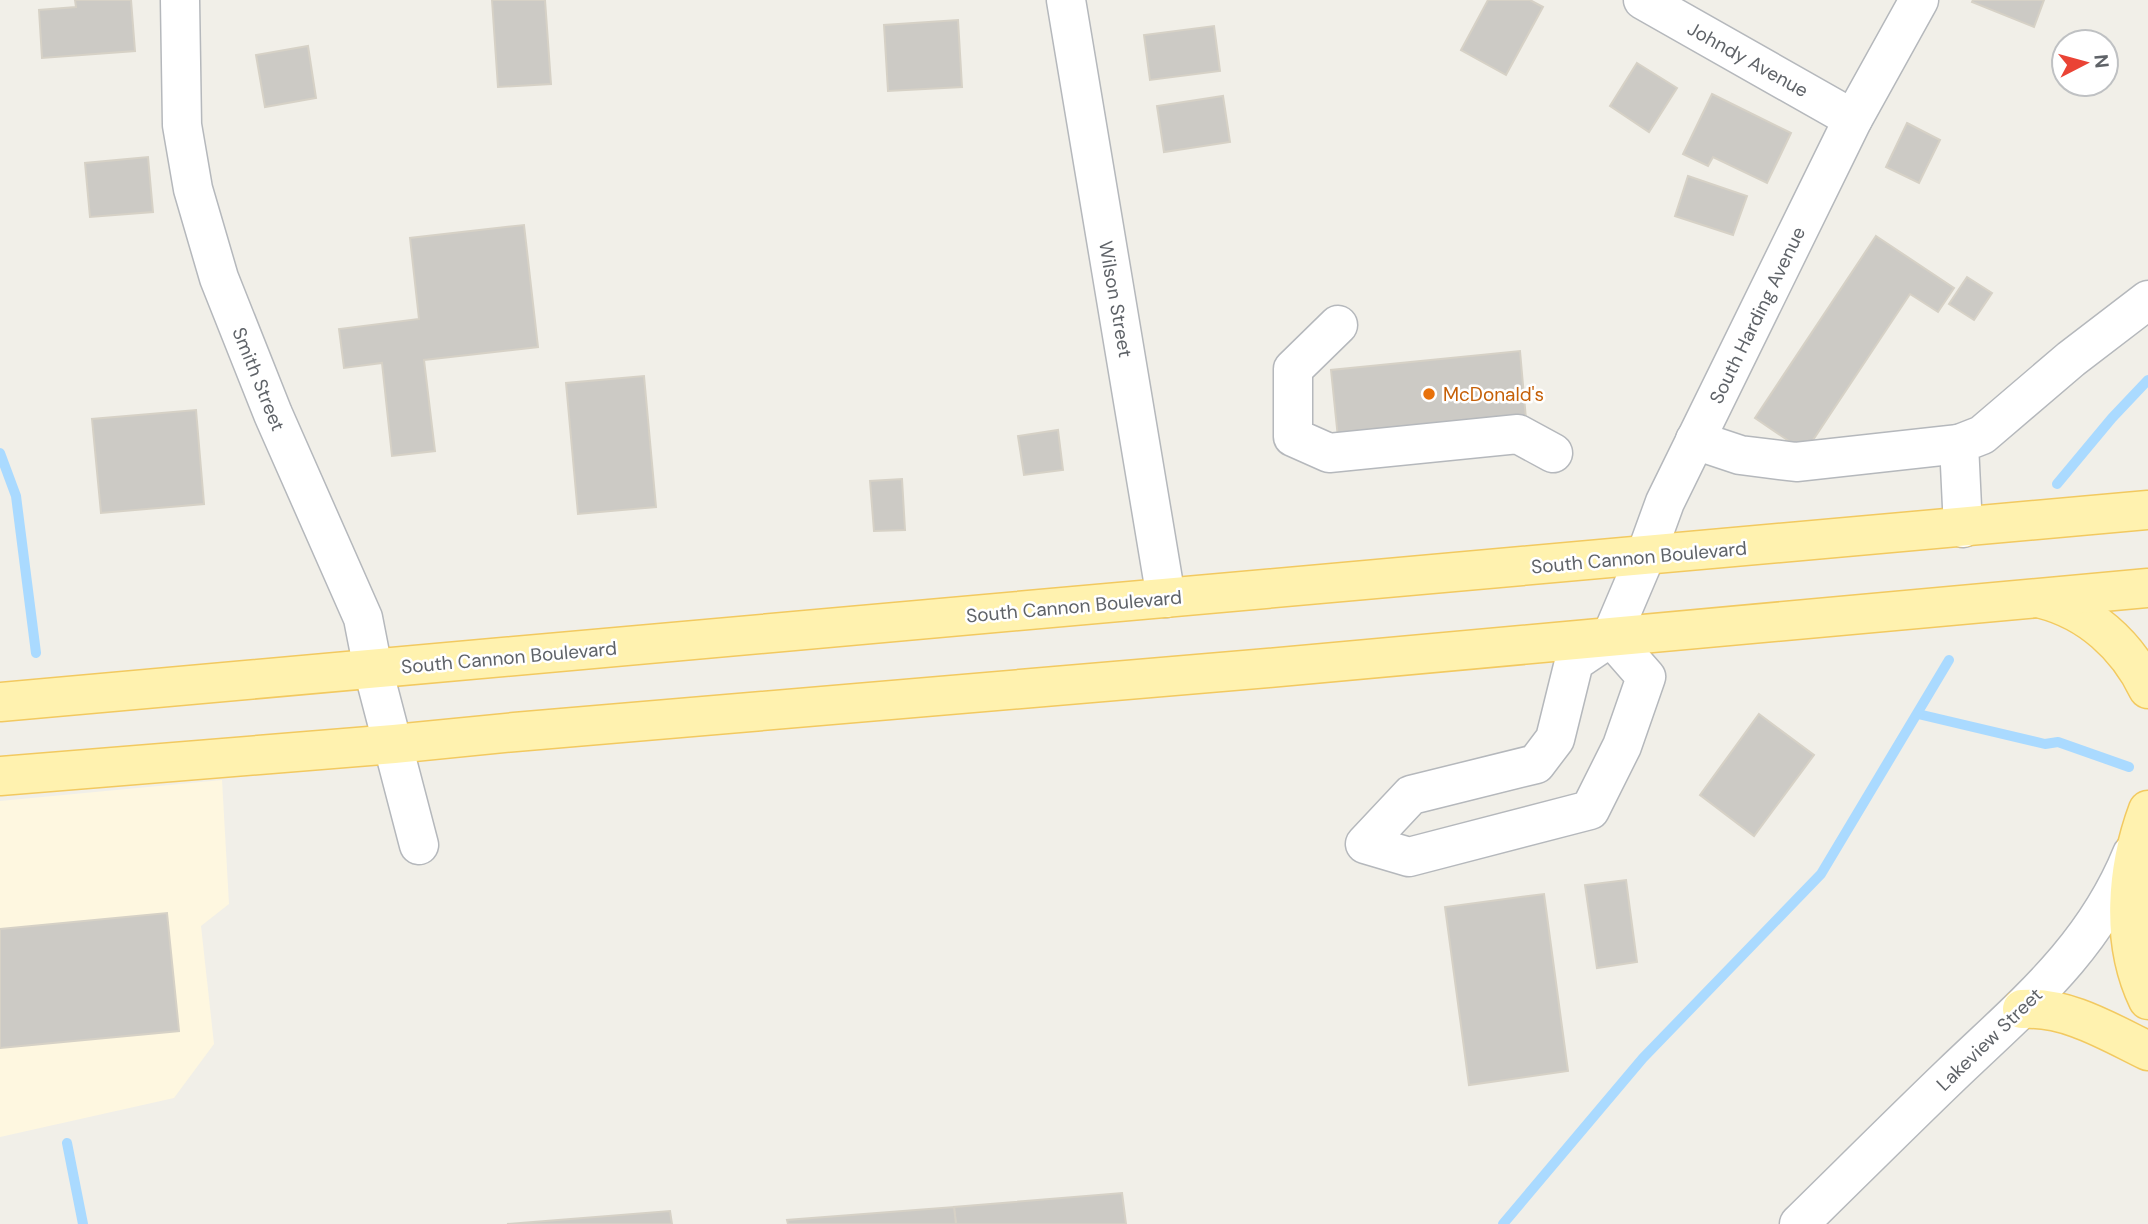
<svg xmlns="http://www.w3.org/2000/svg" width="2148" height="1224" font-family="'DM Sans',sans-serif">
	<rect width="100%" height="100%" fill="#f1efe8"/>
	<!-- commercial -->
	<polygon fill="#fef7e0" points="222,780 229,904 201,926 214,1044 174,1098 0,1137 0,801"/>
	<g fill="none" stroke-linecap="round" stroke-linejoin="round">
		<!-- stream -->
		<g stroke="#aadaff" stroke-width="10">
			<polyline points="0,453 16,496 36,653"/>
			<polyline points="2057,484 2112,418 2148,380"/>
			<polyline points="1918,714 2045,744 2058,742 2129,767"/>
			<polyline points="67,1143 83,1224"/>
			<polyline points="1503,1224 1643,1058 1821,874 1949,660"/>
		</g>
	</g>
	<!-- building -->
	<g fill="#cccac5" stroke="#d6d1c6" stroke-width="2">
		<polygon points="75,0 131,0 135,51 42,58 39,10 76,7"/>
		<polygon points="492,0 545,0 551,84 498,87"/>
		<polygon points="1488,0 1530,0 1543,7 1506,75 1461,50"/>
		<polygon points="1973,0 2044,0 2034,27 1972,2"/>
		<polygon points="958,20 962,87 888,91 884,25"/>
		<polygon points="1214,26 1220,71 1150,80 1144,35"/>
		<polygon points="308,46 316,98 265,107 256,55"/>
		<polygon points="1637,63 1677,88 1649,132 1610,106"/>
		<polygon points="1712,94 1791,133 1767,183 1713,157 1708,166 1683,154"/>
		<polygon points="1223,96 1230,142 1164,152 1157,106"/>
		<polygon points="1907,123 1940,140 1919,183 1886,167"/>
		<polygon points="148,157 153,212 90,217 85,163"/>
		<polygon points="1688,176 1747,196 1733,235 1675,216"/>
		<polygon points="524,225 538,347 424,360 435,451 392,456 382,363 344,368 339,329 419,319 410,238"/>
		<polygon points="1876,236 1954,288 1938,312 1910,294 1805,452 1755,418"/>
		<polygon points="1967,277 1992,293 1974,320 1949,304"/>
		<polygon points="1520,351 1526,419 1338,438 1331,370"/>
		<polygon points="644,376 656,507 578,514 566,383"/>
		<polygon points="196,410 204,504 101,513 92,419"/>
		<polygon points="1058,430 1063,470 1024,475 1018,436"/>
		<polygon points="902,479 905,530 874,531 870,481"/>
		<polygon points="1759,714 1814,755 1754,836 1700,795"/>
		<polygon points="1626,880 1637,962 1597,968 1585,885"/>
		<polygon points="1544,894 1568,1071 1469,1085 1445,907"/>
		<polygon points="167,913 179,1031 0,1048 0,929"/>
		<polygon points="1122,1193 1126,1224 956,1224 954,1207"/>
		<polygon points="954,1207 956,1224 788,1224 787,1220"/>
		<polygon points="670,1211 672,1224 507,1224"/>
	</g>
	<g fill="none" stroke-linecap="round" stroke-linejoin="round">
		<!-- minor casing -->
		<g stroke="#b5b8bc" stroke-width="41">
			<g id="minor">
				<polyline points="180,0 182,125 193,189 219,278 273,414 363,618 373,669 419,845"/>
				<polyline points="1066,0 1166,598"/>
				<polyline points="1643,0 1853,119"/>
				<polyline points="1338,325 1293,369 1293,437 1329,453 1518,434 1553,453"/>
				<polyline points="1695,440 1740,455 1796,462 1959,444"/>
				<polyline points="1963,528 1959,444 1982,435 2071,359 2148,300"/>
				<polygon points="1611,637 1646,677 1622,746 1590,810 1409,857 1365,844 1411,795 1536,764 1555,739 1574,662"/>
				<polyline points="1611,637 1645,557 1665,502 1853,119 1919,0"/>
				<path d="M1799,1224C1850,1174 1900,1124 1951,1075C2024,1005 2093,950 2132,854"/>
			</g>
		</g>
		<!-- major casing -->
		<g stroke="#f2c960" stroke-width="41">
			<g id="major">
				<path d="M2042,599C2089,611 2127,645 2148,689"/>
				<polyline points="0,702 2148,510"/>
				<polyline points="0,776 394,744 515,732 1268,668 2148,588"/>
				<path d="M2148,810C2126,869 2120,942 2148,1000"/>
				<path d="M2022,1009C2067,1006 2109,1032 2148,1051"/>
			</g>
		</g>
		<!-- minor -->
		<use href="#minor" stroke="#fff" stroke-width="38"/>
		<!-- major -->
		<use href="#major" stroke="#fff2af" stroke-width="38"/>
	</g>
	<!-- markers -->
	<circle fill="#e8710a" stroke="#fff" stroke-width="2.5" cx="1429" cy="394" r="7"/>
	<g text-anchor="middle" stroke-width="5" stroke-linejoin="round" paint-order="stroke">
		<!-- street labels -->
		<g font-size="19" fill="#5f6368" stroke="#fff">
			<text transform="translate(1748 59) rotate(29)" y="7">Johndy Avenue</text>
			<text transform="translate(1116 299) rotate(80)" y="7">Wilson Street</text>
			<text transform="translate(1757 315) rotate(-64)" y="7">South Harding Avenue</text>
			<text transform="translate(259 379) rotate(68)" y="7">Smith Street</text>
			<text transform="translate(1639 557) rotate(-5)" y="7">South Cannon Boulevard</text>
			<text transform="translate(1074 606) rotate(-5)" y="7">South Cannon Boulevard</text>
			<text transform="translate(509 657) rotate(-5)" y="7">South Cannon Boulevard</text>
			<text transform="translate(1989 1039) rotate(-44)" y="7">Lakeview Street</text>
		</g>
		<!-- food labels -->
		<g font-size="19" fill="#c56008" stroke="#fff" text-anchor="start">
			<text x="1443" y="401">McDonald's</text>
		</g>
	</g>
	<!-- north arrow -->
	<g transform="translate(2085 63) rotate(84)"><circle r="33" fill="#ffffff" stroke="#bfc1c3" stroke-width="2"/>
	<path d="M0-5L12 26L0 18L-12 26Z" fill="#ea4335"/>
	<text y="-10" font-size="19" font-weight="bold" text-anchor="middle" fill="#5f6368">N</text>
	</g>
</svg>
